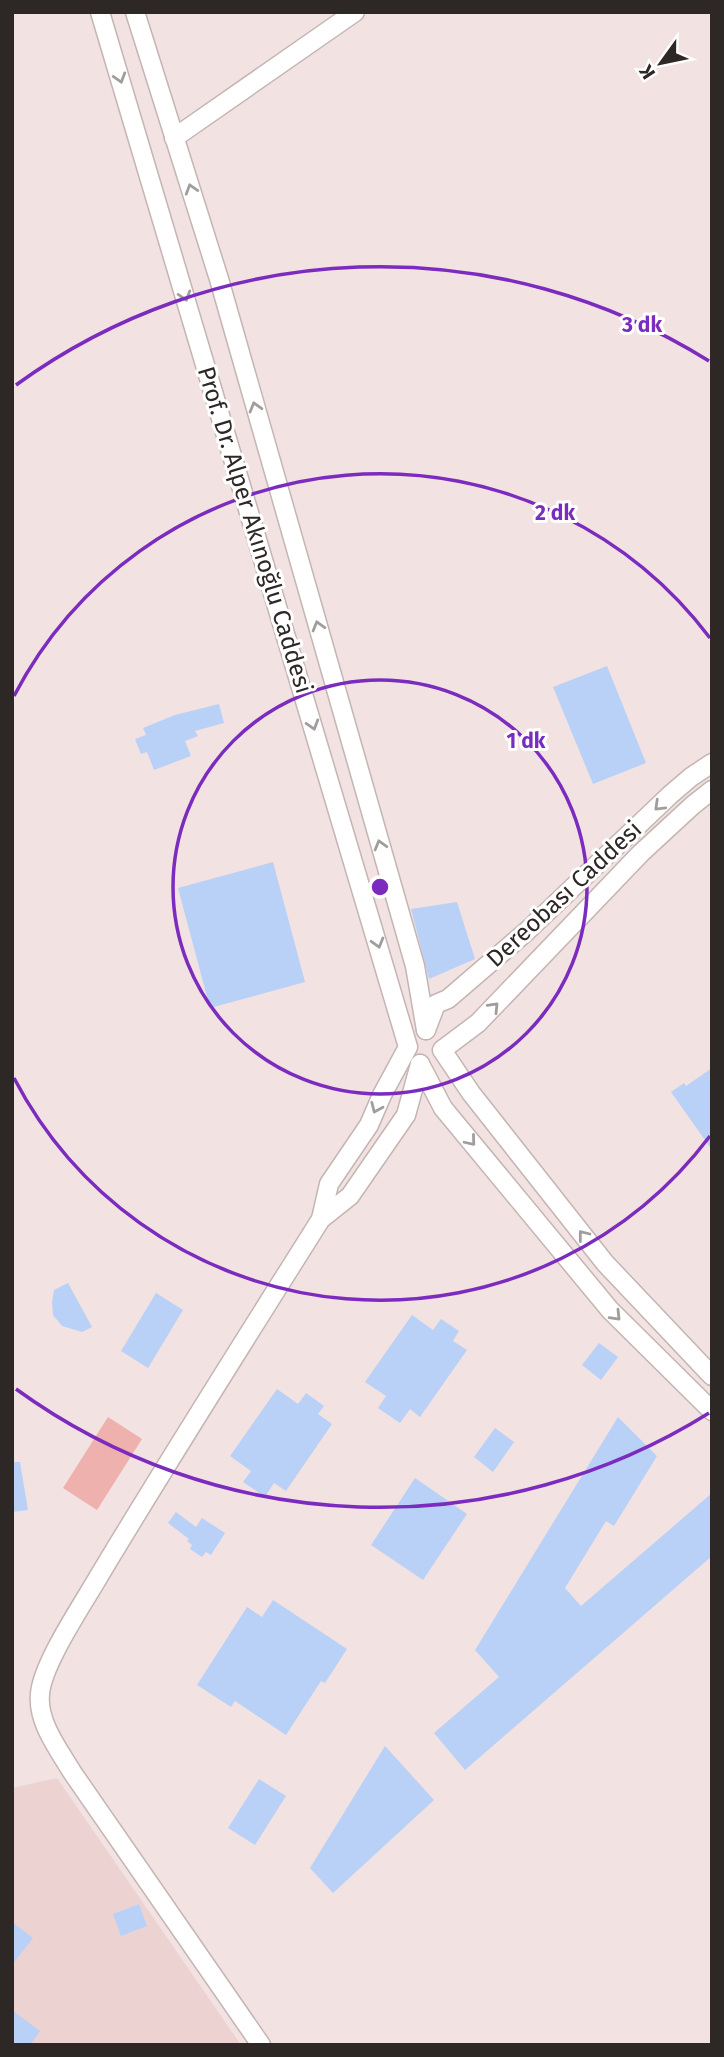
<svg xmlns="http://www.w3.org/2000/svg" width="724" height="2057" font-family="'Fira Sans',sans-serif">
	<rect width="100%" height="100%" fill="#f2e2e1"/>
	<!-- built -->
	<polygon fill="#ecd3d2" points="57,1778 241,2045 12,2045 12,1788"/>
	<!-- green -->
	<polygon fill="#eeb1ad" points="108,1417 142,1439 97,1510 63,1488"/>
	<!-- building -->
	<g fill="#bad1f7">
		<polygon points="607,666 646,763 593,784 553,687"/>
		<polygon points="219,704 224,723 195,731 198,736 185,741 191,756 154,770 147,752 141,754 135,739 146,735 143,728 175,715"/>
		<polygon points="273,862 305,982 210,1008 178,888"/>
		<polygon points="457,902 475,959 429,979 411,909"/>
		<polygon points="712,1068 712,1150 671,1092 684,1083 686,1086"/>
		<polygon points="68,1283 92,1327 82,1332 62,1326 53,1315 52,1302 54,1290"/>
		<polygon points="156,1293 183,1310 148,1368 121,1351"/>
		<polygon points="412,1315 433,1330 441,1319 459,1331 453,1341 467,1350 420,1417 410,1409 400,1423 378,1408 386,1396 365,1382"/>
		<polygon points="599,1343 618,1357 601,1380 582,1365"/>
		<polygon points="277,1389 298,1404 306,1393 324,1406 318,1414 332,1424 286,1491 274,1483 265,1497 243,1482 251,1471 230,1456"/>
		<polygon points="618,1417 657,1456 614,1526 606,1521 565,1588 581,1606 712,1493 712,1556 465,1770 434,1733 499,1677 475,1650"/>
		<polygon points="495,1428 514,1442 493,1472 474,1457"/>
		<polygon points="12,1462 20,1462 28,1510 12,1512"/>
		<polygon points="415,1478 467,1514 423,1580 371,1545"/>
		<polygon points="176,1512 196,1527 202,1518 225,1533 211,1555 206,1552 202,1557 190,1549 192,1545 187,1541 189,1539 168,1523"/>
		<polygon points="273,1600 347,1649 325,1683 321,1681 286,1735 235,1701 231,1707 197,1685 247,1607 262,1617"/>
		<polygon points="385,1746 434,1800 333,1893 310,1868"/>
		<polygon points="259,1779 286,1796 255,1845 228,1828"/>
		<polygon points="139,1904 147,1926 121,1936 113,1914"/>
		<polygon points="12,1922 33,1938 12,1965"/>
		<polygon points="12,2010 40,2031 30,2045 12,2045"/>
	</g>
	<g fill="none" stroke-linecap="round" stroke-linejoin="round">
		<!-- street casing -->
		<g stroke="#c4b5b3" stroke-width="21">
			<g id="street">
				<polyline points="100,12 408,1047 382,1095 369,1125 329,1184 321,1219"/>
				<polyline points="135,12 219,279 415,966 426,1030"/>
				<polyline points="174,138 355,12"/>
				<polyline points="712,790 693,805 641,853 478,1023 442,1050 471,1093 605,1263 712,1376"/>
				<polyline points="426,1030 436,1004 448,999 527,931 670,795 691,777 712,763"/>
				<polyline points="420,1064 443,1108 610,1310 712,1411"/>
				<path d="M261,2045L72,1772C59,1750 37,1722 40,1694C42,1664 83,1604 99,1576C171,1456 246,1338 321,1219L350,1196L406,1115L420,1064"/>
			</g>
		</g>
		<!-- street -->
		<use href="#street" stroke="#fff" stroke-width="18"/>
	</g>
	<!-- one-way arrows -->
	<defs><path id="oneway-chevron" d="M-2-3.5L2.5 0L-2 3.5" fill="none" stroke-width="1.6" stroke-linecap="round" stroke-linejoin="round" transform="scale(1.75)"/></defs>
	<g stroke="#a09e9d">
		<use href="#oneway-chevron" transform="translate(120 78) rotate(73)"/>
		<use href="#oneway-chevron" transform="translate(191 189) rotate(-107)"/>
		<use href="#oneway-chevron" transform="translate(185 296) rotate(73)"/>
		<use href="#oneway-chevron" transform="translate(255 407) rotate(-106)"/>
		<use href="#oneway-chevron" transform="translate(318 626) rotate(-106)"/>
		<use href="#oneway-chevron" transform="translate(313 725) rotate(73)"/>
		<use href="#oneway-chevron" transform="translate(659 806) rotate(136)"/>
		<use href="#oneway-chevron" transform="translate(380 845) rotate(-106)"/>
		<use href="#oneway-chevron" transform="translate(378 943) rotate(74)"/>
		<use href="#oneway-chevron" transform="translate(494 1007) rotate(-46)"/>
		<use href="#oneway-chevron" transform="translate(376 1108) rotate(114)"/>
		<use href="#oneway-chevron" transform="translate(471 1141) rotate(50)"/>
		<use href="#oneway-chevron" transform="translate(583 1235) rotate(-128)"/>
		<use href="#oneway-chevron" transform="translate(616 1316) rotate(46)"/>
	</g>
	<!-- distance rings -->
	<g fill="none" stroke="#7b2cbf" stroke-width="3.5">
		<circle cx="380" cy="887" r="207"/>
		<path d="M710 1136A413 413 0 0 1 14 1078M14 696A413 413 0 0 1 710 638"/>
		<path d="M709 1413A620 620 0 0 1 16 1389M16 385A620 620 0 0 1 709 361"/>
	</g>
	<g text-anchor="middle" stroke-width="6" stroke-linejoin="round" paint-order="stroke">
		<!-- street labels -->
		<g font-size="24" fill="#2d2726" stroke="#fff">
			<text transform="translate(255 530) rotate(73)" y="8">Prof. Dr. Alper Akınoğlu Caddesi</text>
			<text transform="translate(564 894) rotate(-43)" y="8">Dereobası Caddesi</text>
		</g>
	</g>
	<circle cx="380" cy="887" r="10" fill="#7b2cbf" stroke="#fff" stroke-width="3.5"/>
	<g font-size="21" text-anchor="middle" font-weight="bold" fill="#7b2cbf" stroke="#fff" stroke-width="6" stroke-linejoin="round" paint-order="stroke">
		<text x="642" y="332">3 dk</text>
		<text x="555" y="520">2 dk</text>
		<text x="526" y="748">1 dk</text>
	</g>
	<!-- border -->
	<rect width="724" height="2057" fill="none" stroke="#2d2726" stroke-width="28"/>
	<!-- north arrow -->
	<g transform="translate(661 63) rotate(237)" stroke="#ffffff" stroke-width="5" paint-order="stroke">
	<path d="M0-5L12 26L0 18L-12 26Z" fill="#2d2726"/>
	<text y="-10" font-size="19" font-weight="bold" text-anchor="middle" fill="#2d2726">K</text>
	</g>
</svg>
